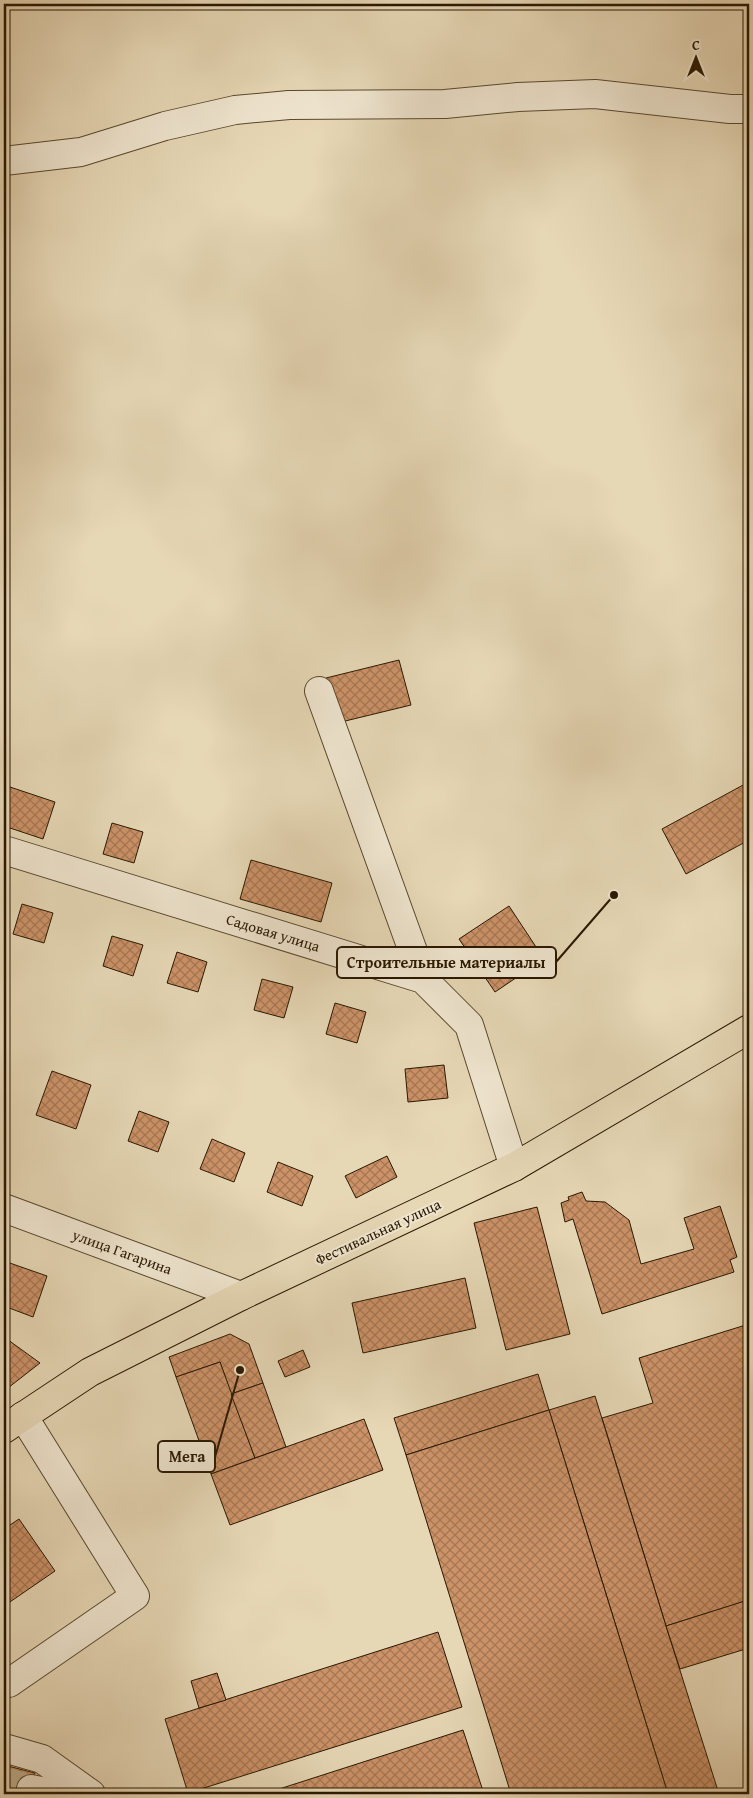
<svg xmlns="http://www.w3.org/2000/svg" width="753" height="1798" font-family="'Gentium Book Plus',serif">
	<defs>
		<pattern id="building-cross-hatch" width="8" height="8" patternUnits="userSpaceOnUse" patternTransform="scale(1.25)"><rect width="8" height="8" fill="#cc9268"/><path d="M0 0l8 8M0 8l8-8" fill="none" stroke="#a67653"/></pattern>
	</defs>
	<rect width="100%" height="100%" fill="#e6d7b5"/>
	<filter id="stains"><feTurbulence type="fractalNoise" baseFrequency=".004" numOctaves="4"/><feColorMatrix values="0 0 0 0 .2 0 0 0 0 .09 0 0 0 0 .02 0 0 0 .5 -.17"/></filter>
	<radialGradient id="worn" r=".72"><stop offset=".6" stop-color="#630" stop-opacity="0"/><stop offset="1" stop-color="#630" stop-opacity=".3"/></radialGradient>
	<!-- building -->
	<g fill="url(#building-cross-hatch)" stroke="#291801">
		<polygon points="399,660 411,705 337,723 326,678"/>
		<polygon points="745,784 749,793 749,840 686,874 662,829"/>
		<polygon points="4,785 55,802 43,839 4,826"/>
		<polygon points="112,823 143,832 134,863 103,854"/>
		<polygon points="251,860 332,883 321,922 240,899"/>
		<polygon points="22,904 53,913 44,943 13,934"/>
		<polygon points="509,906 544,959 495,992 459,939"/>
		<polygon points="112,936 143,945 133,976 103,966"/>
		<polygon points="177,952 207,962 198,992 167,983"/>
		<polygon points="262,979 293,987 284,1018 254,1010"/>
		<polygon points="335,1003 366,1012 357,1043 326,1034"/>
		<polygon points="444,1065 448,1098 408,1102 405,1069"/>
		<polygon points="4,1071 9,1073 4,1088"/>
		<polygon points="52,1071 91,1085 76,1129 36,1115"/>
		<polygon points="139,1111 169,1122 158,1152 128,1141"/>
		<polygon points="212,1139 245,1153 234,1182 200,1169"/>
		<polygon points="387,1156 397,1177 356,1198 345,1176"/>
		<polygon points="278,1162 313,1176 302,1206 267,1192"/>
		<polygon points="582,1192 586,1201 605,1202 629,1220 641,1264 694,1249 684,1218 720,1206 737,1257 730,1260 734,1272 602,1314 573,1219 565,1222 561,1203 569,1200 568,1197"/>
		<polygon points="537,1207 570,1334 506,1350 474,1223"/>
		<polygon points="4,1261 47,1276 33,1317 4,1306"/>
		<polygon points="465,1278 476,1328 363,1353 352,1303"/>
		<polygon points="749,1324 749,1600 666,1626 602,1418 653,1403 639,1358"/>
		<polygon points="230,1334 249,1344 263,1383 231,1394 220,1362 176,1377 169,1357"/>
		<polygon points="4,1337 40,1363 4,1391"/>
		<polygon points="303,1350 310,1367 285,1377 278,1361"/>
		<polygon points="220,1362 255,1458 211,1474 176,1377"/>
		<polygon points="538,1374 549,1410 406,1455 394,1418"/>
		<polygon points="263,1383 286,1447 255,1458 231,1394"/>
		<polygon points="595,1396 666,1626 719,1794 668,1794 549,1410"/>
		<polygon points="549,1410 668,1794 511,1794 406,1455"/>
		<polygon points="364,1419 383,1470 230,1525 211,1474"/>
		<polygon points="19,1519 55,1571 4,1606 4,1529"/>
		<polygon points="748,1600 749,1648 680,1669 666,1626"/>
		<polygon points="438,1632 462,1707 188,1793 165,1719"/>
		<polygon points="217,1673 226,1700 199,1708 191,1681"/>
		<polygon points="463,1730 484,1794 278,1794 276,1790"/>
		<polygon points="4,1765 35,1773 29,1794 4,1794"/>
	</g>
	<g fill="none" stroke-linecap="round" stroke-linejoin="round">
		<!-- minor-tunnel -->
		<polyline stroke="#c0b191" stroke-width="28" stroke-dasharray="28 14" stroke-linecap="butt" points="4,1781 31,1789"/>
		<!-- minor casing -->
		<g stroke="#58482e" stroke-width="30">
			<g id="minor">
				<polyline points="4,161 81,152 165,126 235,110 289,105 445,104 518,97 595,94 730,109 749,109"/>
				<polyline points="319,691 423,979"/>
				<polyline points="4,850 423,979 469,1025 514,1167"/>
				<polyline points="4,1208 241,1296"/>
				<polyline points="9,1683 135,1596 23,1416"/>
				<polyline points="4,1748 42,1759 91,1794"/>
				<polyline points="31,1789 57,1794"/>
			</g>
		</g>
		<!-- major casing -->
		<g stroke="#291801" stroke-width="30">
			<polyline id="major" points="4,1429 90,1372 241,1296 514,1167 749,1029"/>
		</g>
		<!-- minor -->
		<use href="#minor" stroke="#efe5cf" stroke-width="28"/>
		<!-- major -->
		<use href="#major" stroke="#e6d7b5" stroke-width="28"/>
	</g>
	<g text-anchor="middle" stroke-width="4" stroke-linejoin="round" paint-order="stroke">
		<!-- street labels -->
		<g font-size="15" fill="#291801" stroke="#efe5cf">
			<text transform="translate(273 933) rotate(17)" y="5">Садовая улица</text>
			<text transform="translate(378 1232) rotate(-25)" y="5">Фестивальная улица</text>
			<text transform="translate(122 1252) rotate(20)" y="5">улица Гагарина</text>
		</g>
	</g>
	<!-- callouts -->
	<path fill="none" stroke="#291801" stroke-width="2" d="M614 895L556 962M240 1370L215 1457"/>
	<g fill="#291801" stroke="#efe5cf" stroke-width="2">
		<circle cx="614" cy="895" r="5"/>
		<circle cx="240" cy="1370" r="5"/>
	</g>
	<g fill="#efe5cf" stroke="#291801" stroke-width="2">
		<rect x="337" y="947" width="219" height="31" rx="5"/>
		<rect x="158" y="1441" width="57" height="31" rx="5"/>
	</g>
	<g font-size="16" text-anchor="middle" font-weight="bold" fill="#291801">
		<text x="446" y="968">Строительные материалы</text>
		<text x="187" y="1462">Мега</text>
	</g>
	<!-- margin -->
	<rect width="753" height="1798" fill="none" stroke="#e6d7b5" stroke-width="20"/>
	<rect x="5" y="5" width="743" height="1788" fill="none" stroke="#291801" stroke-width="2.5"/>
	<rect x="10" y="10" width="733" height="1778" fill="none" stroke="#291801"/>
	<!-- north arrow -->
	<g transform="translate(696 58)" stroke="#efe5cf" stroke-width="4" paint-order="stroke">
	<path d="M0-4L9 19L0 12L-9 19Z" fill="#291801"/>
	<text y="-8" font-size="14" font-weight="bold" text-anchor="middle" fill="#291801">С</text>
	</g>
	<rect width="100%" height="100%" filter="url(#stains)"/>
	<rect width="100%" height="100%" fill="url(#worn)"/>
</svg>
